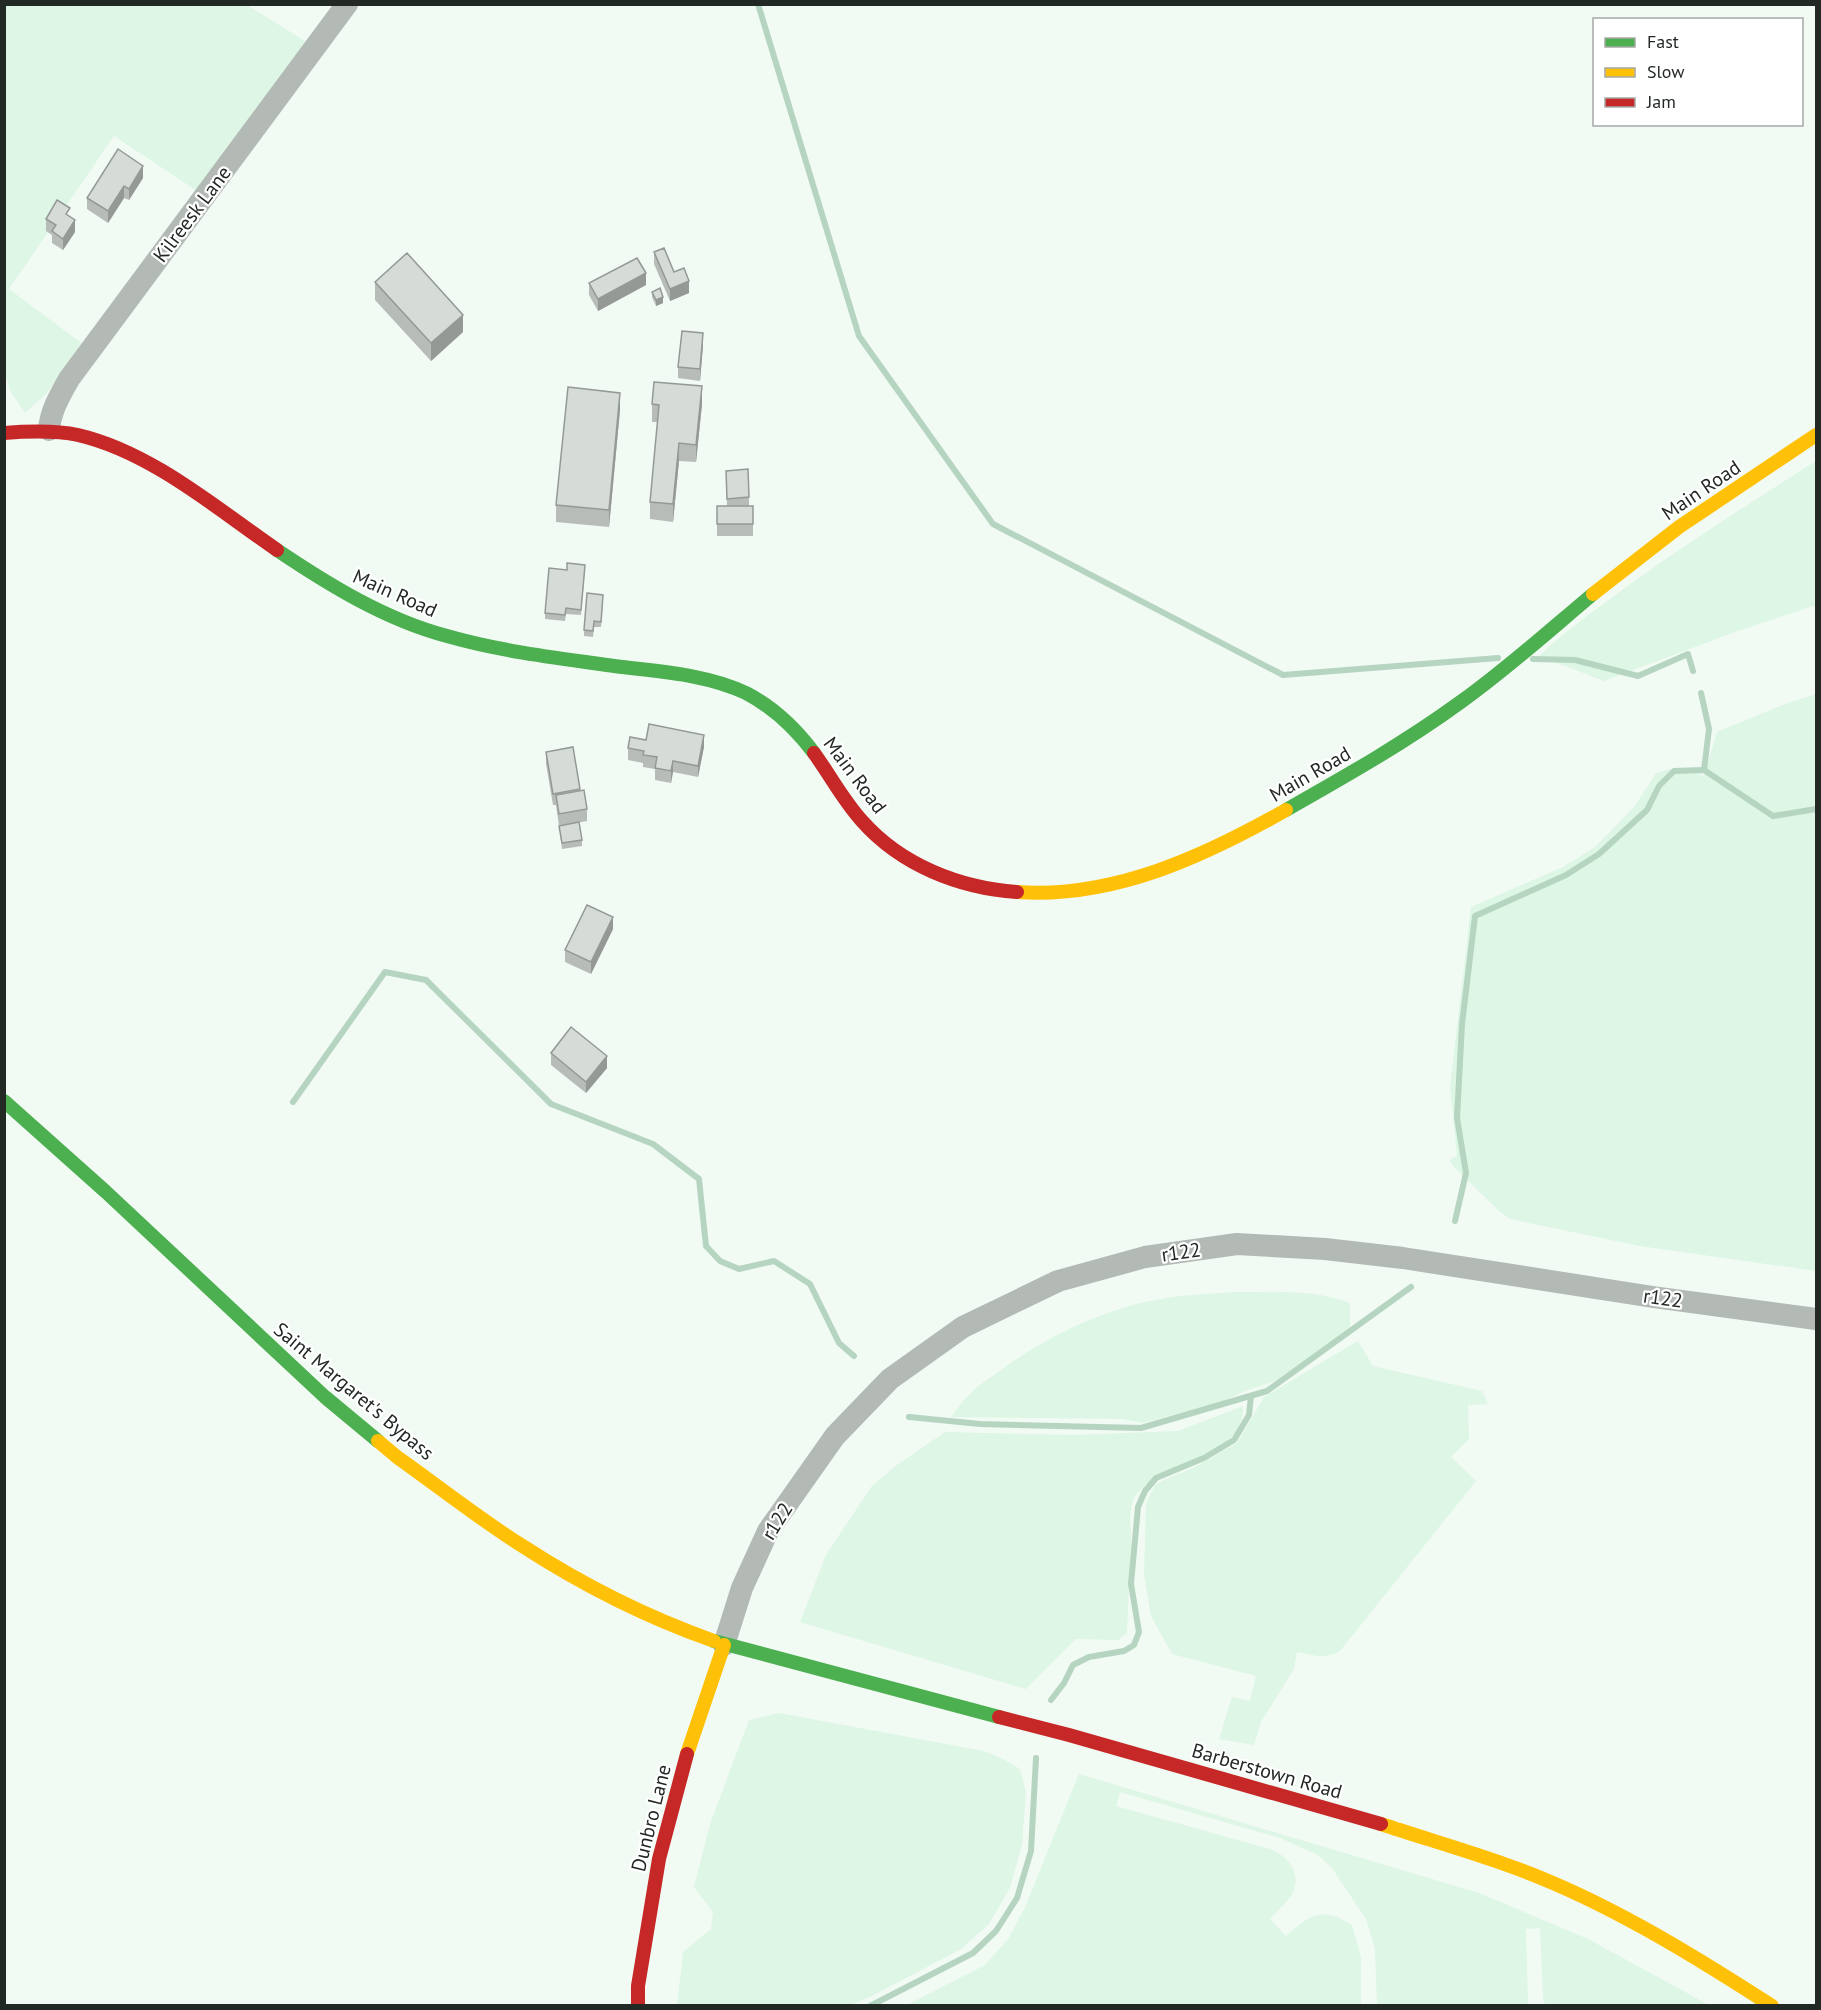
<svg xmlns="http://www.w3.org/2000/svg" width="1821" height="2010" font-family="'PT Sans',sans-serif">
	<rect width="100%" height="100%" fill="#f2faf4"/>
	<!-- green -->
	<g fill="#ddf6e5">
		<polygon points="4,5 247,5 308,43 197,191 114,136 9,289 84,345 45,395 25,413 11,392 4,372"/>
		<path d="M1816,461V605L1735,632L1604,681L1539,656C1567,629 1598,608 1629,585C1690,541 1753,501 1816,461Z"/>
		<path d="M1816,694V1271L1640,1246L1510,1219L1499,1211L1454,1167L1449,1160L1457,1156L1450,1087L1471,907L1563,867L1595,847L1635,806L1656,773C1680,766 1682,765 1704,776L1717,732L1785,704Z"/>
		<path d="M1236,1292C1273,1292 1315,1289 1350,1303V1329L1276,1381L1247,1390L1221,1402L1143,1423L1122,1419L951,1417C956,1410 962,1402 968,1396C976,1387 987,1380 997,1373C1040,1341 1092,1314 1145,1302C1175,1295 1206,1294 1236,1292Z"/>
		<path d="M1358,1341L1373,1366L1482,1391L1488,1404L1468,1405L1469,1439L1451,1457L1476,1481L1340,1651C1324,1660 1314,1655 1297,1652L1294,1669L1261,1722L1254,1745L1219,1739L1232,1697L1250,1701L1256,1676L1172,1654L1151,1616L1144,1575L1146,1503L1155,1485L1164,1480L1195,1467L1237,1443L1264,1397Z"/>
		<path d="M1243,1406C1245,1465 1145,1460 1132,1504C1129,1515 1131,1530 1131,1541C1130,1572 1128,1602 1127,1633L1118,1640L1076,1639L1026,1689L800,1622L826,1555L871,1487L894,1467L945,1432L1073,1435L1178,1431Z"/>
		<polygon points="779,1713 984,1751 999,1757 1020,1769 1026,1792 1022,1844 1010,1888 989,1924 961,1949 870,1997 850,2005 677,2005 683,1952 711,1929 713,1912 694,1887 710,1824 749,1720"/>
		<path d="M1079,1774L1479,1893L1588,1939L1709,2005H1545L1543,1998L1540,1928L1526,1929L1528,2005H1377L1375,1949L1366,1919L1332,1868L1318,1855L1280,1838L1120,1792L1116,1806L1270,1849C1288,1856 1303,1873 1292,1894C1286,1904 1277,1911 1270,1919L1286,1936C1310,1915 1322,1905 1352,1925L1361,1957V2005H907L985,1965L1009,1938L1026,1905Z"/>
	</g>
	<g fill="none" stroke-linecap="round" stroke-linejoin="round">
		<!-- stream -->
		<g stroke="#b6d5c1" stroke-width="6">
			<polyline points="758,4 859,336 993,524 1283,675 1498,658"/>
			<polyline points="1533,659 1575,660 1638,676 1688,654 1693,671"/>
			<polyline points="1701,693 1709,729 1704,770"/>
			<polyline points="293,1102 385,972 426,980 551,1104 653,1144 699,1179 706,1246 720,1261 739,1269 774,1261 810,1284 839,1343 854,1356"/>
			<polyline points="1455,1221 1466,1173 1457,1118 1462,1024 1475,916 1566,875 1599,854 1647,810 1659,786 1674,771 1704,770 1773,816 1816,809"/>
			<polyline points="909,1417 980,1424 1141,1428 1267,1391 1411,1287"/>
			<polyline points="1051,1700 1064,1683 1073,1665 1089,1657 1124,1651 1134,1645 1139,1632 1131,1584 1138,1507 1145,1491 1156,1478 1204,1458 1234,1440 1249,1415 1251,1396"/>
			<polyline points="870,2006 973,1953 996,1931 1017,1898 1031,1851 1036,1758"/>
		</g>
		<!-- street -->
		<g stroke="#b3b9b4" stroke-width="22">
			<path d="M49,430C50,412 60,395 69,379L347,4"/>
			<polyline points="724,1645 742,1588 768,1531 835,1436 890,1379 963,1327 1058,1281 1145,1257 1237,1244 1325,1249 1403,1258 1653,1297 1816,1319"/>
		</g>
		<!-- fast -->
		<g stroke="#4caf50" stroke-width="14">
			<path d="M277,550C329,585 386,620 447,636C503,652 564,659 622,667C664,672 708,675 746,693C773,707 796,729 814,753"/>
			<path d="M1286,810C1346,776 1406,742 1462,701C1508,668 1550,630 1593,594"/>
			<polyline points="4,1101 106,1192 325,1397 378,1441"/>
			<polyline points="714,1641 999,1717"/>
		</g>
		<!-- slow -->
		<g stroke="#ffc107" stroke-width="14">
			<polyline points="1593,594 1679,527 1816,435"/>
			<path d="M1017,892C1113,899 1205,856 1286,810"/>
			<path d="M378,1441L397,1457C438,1486 478,1518 521,1545C581,1584 646,1617 714,1641"/>
			<polyline points="687,1754 724,1645"/>
			<path d="M1381,1824C1423,1838 1465,1850 1507,1865C1599,1897 1690,1953 1772,2006"/>
		</g>
		<!-- jam -->
		<g stroke="#c62828" stroke-width="14">
			<path d="M4,433C29,431 54,430 78,435C151,452 216,508 277,550"/>
			<path d="M814,753C830,775 843,800 862,821C901,865 959,888 1017,892"/>
			<polyline points="999,1717 1069,1735 1381,1824"/>
			<polyline points="638,2006 638,1986 659,1859 687,1754"/>
		</g>
	</g>
	<!-- wall -->
	<g fill="#b7bcb8">
		<polygon points="143,178 129,200 124,198 108,223 87,209 87,198"/>
		<polygon points="70,216 75,232 63,250 52,243 52,235 46,231 46,219"/>
		<polygon points="654,252 674,272 689,293 670,301 654,264"/>
		<polygon points="375,282 463,332 431,361 375,300"/>
		<polygon points="589,283 646,285 598,311 589,295"/>
		<polygon points="652,292 663,303 656,306 652,297"/>
		<polygon points="703,345 700,381 678,378 678,367"/>
		<polygon points="652,404 702,404 696,462 679,461 673,522 650,519 650,502 658,422 652,422"/>
		<polygon points="620,410 609,527 556,522 556,505"/>
		<polygon points="726,471 749,497 749,506 753,506 753,536 717,536 717,506 727,506"/>
		<polygon points="585,570 581,615 566,614 565,621 545,619 545,613"/>
		<polygon points="603,600 601,627 594,627 593,637 584,636 584,630"/>
		<polygon points="646,740 704,747 698,777 673,772 671,783 655,780 655,769 643,767 643,763 628,760 628,748"/>
		<polygon points="546,752 580,789 587,809 587,821 559,826 556,805 553,805 546,764"/>
		<polygon points="559,826 582,840 582,846 562,849"/>
		<polygon points="613,929 591,974 565,962 565,950"/>
		<polygon points="551,1053 607,1068 586,1093 551,1065"/>
	</g>
	<!-- shaded-wall -->
	<g fill="#959996">
		<polygon points="143,166 143,178 129,200 129,189"/>
		<polygon points="124,186 124,198 108,223 108,211"/>
		<polygon points="75,220 75,232 63,250 63,239"/>
		<polygon points="646,273 646,285 598,311 598,299"/>
		<polygon points="689,281 689,293 670,301 670,289"/>
		<polygon points="663,297 663,303 656,306 656,300"/>
		<polygon points="463,315 463,332 431,361 431,343"/>
		<polygon points="703,333 703,345 700,381 700,369"/>
		<polygon points="702,386 702,404 696,462 696,445"/>
		<polygon points="620,393 620,410 609,527 609,510"/>
		<polygon points="679,443 679,461 673,522 673,504"/>
		<polygon points="704,735 704,747 698,777 698,766"/>
		<polygon points="673,761 673,772 671,783 671,771"/>
		<polygon points="613,917 613,929 591,974 591,962"/>
		<polygon points="607,1056 607,1068 586,1093 586,1082"/>
	</g>
	<!-- building -->
	<g fill="#d5dbd6" stroke="#959996" stroke-width="1.5">
		<polygon points="118,149 143,166 129,189 124,186 108,211 87,198"/>
		<polygon points="57,200 70,208 66,214 75,220 63,239 52,231 56,225 46,219"/>
		<polygon points="664,248 674,272 684,268 689,281 670,289 654,252"/>
		<polygon points="407,253 463,315 431,343 375,282"/>
		<polygon points="637,258 646,273 598,299 589,283"/>
		<polygon points="660,288 663,297 656,300 652,292"/>
		<polygon points="682,331 703,333 700,369 678,367"/>
		<polygon points="654,382 702,386 696,445 679,443 673,504 650,502 659,405 652,404"/>
		<polygon points="568,387 620,393 609,510 556,505"/>
		<polygon points="748,469 749,497 727,499 726,471"/>
		<rect x="717" y="506" width="36" height="18"/>
		<polygon points="567,563 585,565 581,610 566,608 565,615 545,613 549,568 567,570"/>
		<polygon points="587,593 603,595 601,622 594,621 593,631 584,630"/>
		<polygon points="649,724 704,735 698,766 673,761 671,771 655,768 657,757 643,755 644,751 628,748 630,737 646,740"/>
		<polygon points="573,747 580,789 553,794 546,752"/>
		<polygon points="584,790 587,809 559,814 556,795"/>
		<polygon points="579,822 582,840 562,843 559,826"/>
		<polygon points="587,905 613,917 591,962 565,950"/>
		<polygon points="571,1027 607,1056 586,1082 551,1053"/>
	</g>
	<g text-anchor="middle" stroke-width="4.5" stroke-linejoin="round" paint-order="stroke">
		<!-- street labels -->
		<g font-size="20" fill="#222824" stroke="#fff">
			<text transform="translate(192 214) rotate(-53)" y="7">Kilreesk Lane</text>
			<text transform="translate(1701 490) rotate(-34)" y="7">Main Road</text>
			<text transform="translate(395 593) rotate(24)" y="7">Main Road</text>
			<text transform="translate(1310 774) rotate(-30)" y="7">Main Road</text>
			<text transform="translate(855 775) rotate(53)" y="7">Main Road</text>
			<text transform="translate(1181 1252) rotate(-8)" y="7">r122</text>
			<text transform="translate(1663 1298) rotate(8)" y="7">r122</text>
			<text transform="translate(354 1391) rotate(40)" y="7">Saint Margaret's Bypass</text>
			<text transform="translate(777 1521) rotate(-58)" y="7">r122</text>
			<text transform="translate(1267 1771) rotate(16)" y="7">Barberstown Road</text>
			<text transform="translate(651 1818) rotate(-76)" y="7">Dunbro Lane</text>
		</g>
	</g>
	<!-- border -->
	<rect width="1821" height="2010" fill="none" stroke="#222824" stroke-width="12"/>
	<!-- legend -->
	<rect x="1593" y="18" width="210" height="108" fill="#ffffff" stroke="#a7a9a7" stroke-width="1.5"/>
	<rect x="1605" y="38" width="30" height="9" fill="#4caf50" stroke="#a7a9a7" stroke-width="1.5"/>
	<text x="1647" y="48" font-size="18" fill="#222824">Fast</text>
	<rect x="1605" y="68" width="30" height="9" fill="#ffc107" stroke="#a7a9a7" stroke-width="1.5"/>
	<text x="1647" y="78" font-size="18" fill="#222824">Slow</text>
	<rect x="1605" y="98" width="30" height="9" fill="#c62828" stroke="#a7a9a7" stroke-width="1.5"/>
	<text x="1647" y="108" font-size="18" fill="#222824">Jam</text>
</svg>
